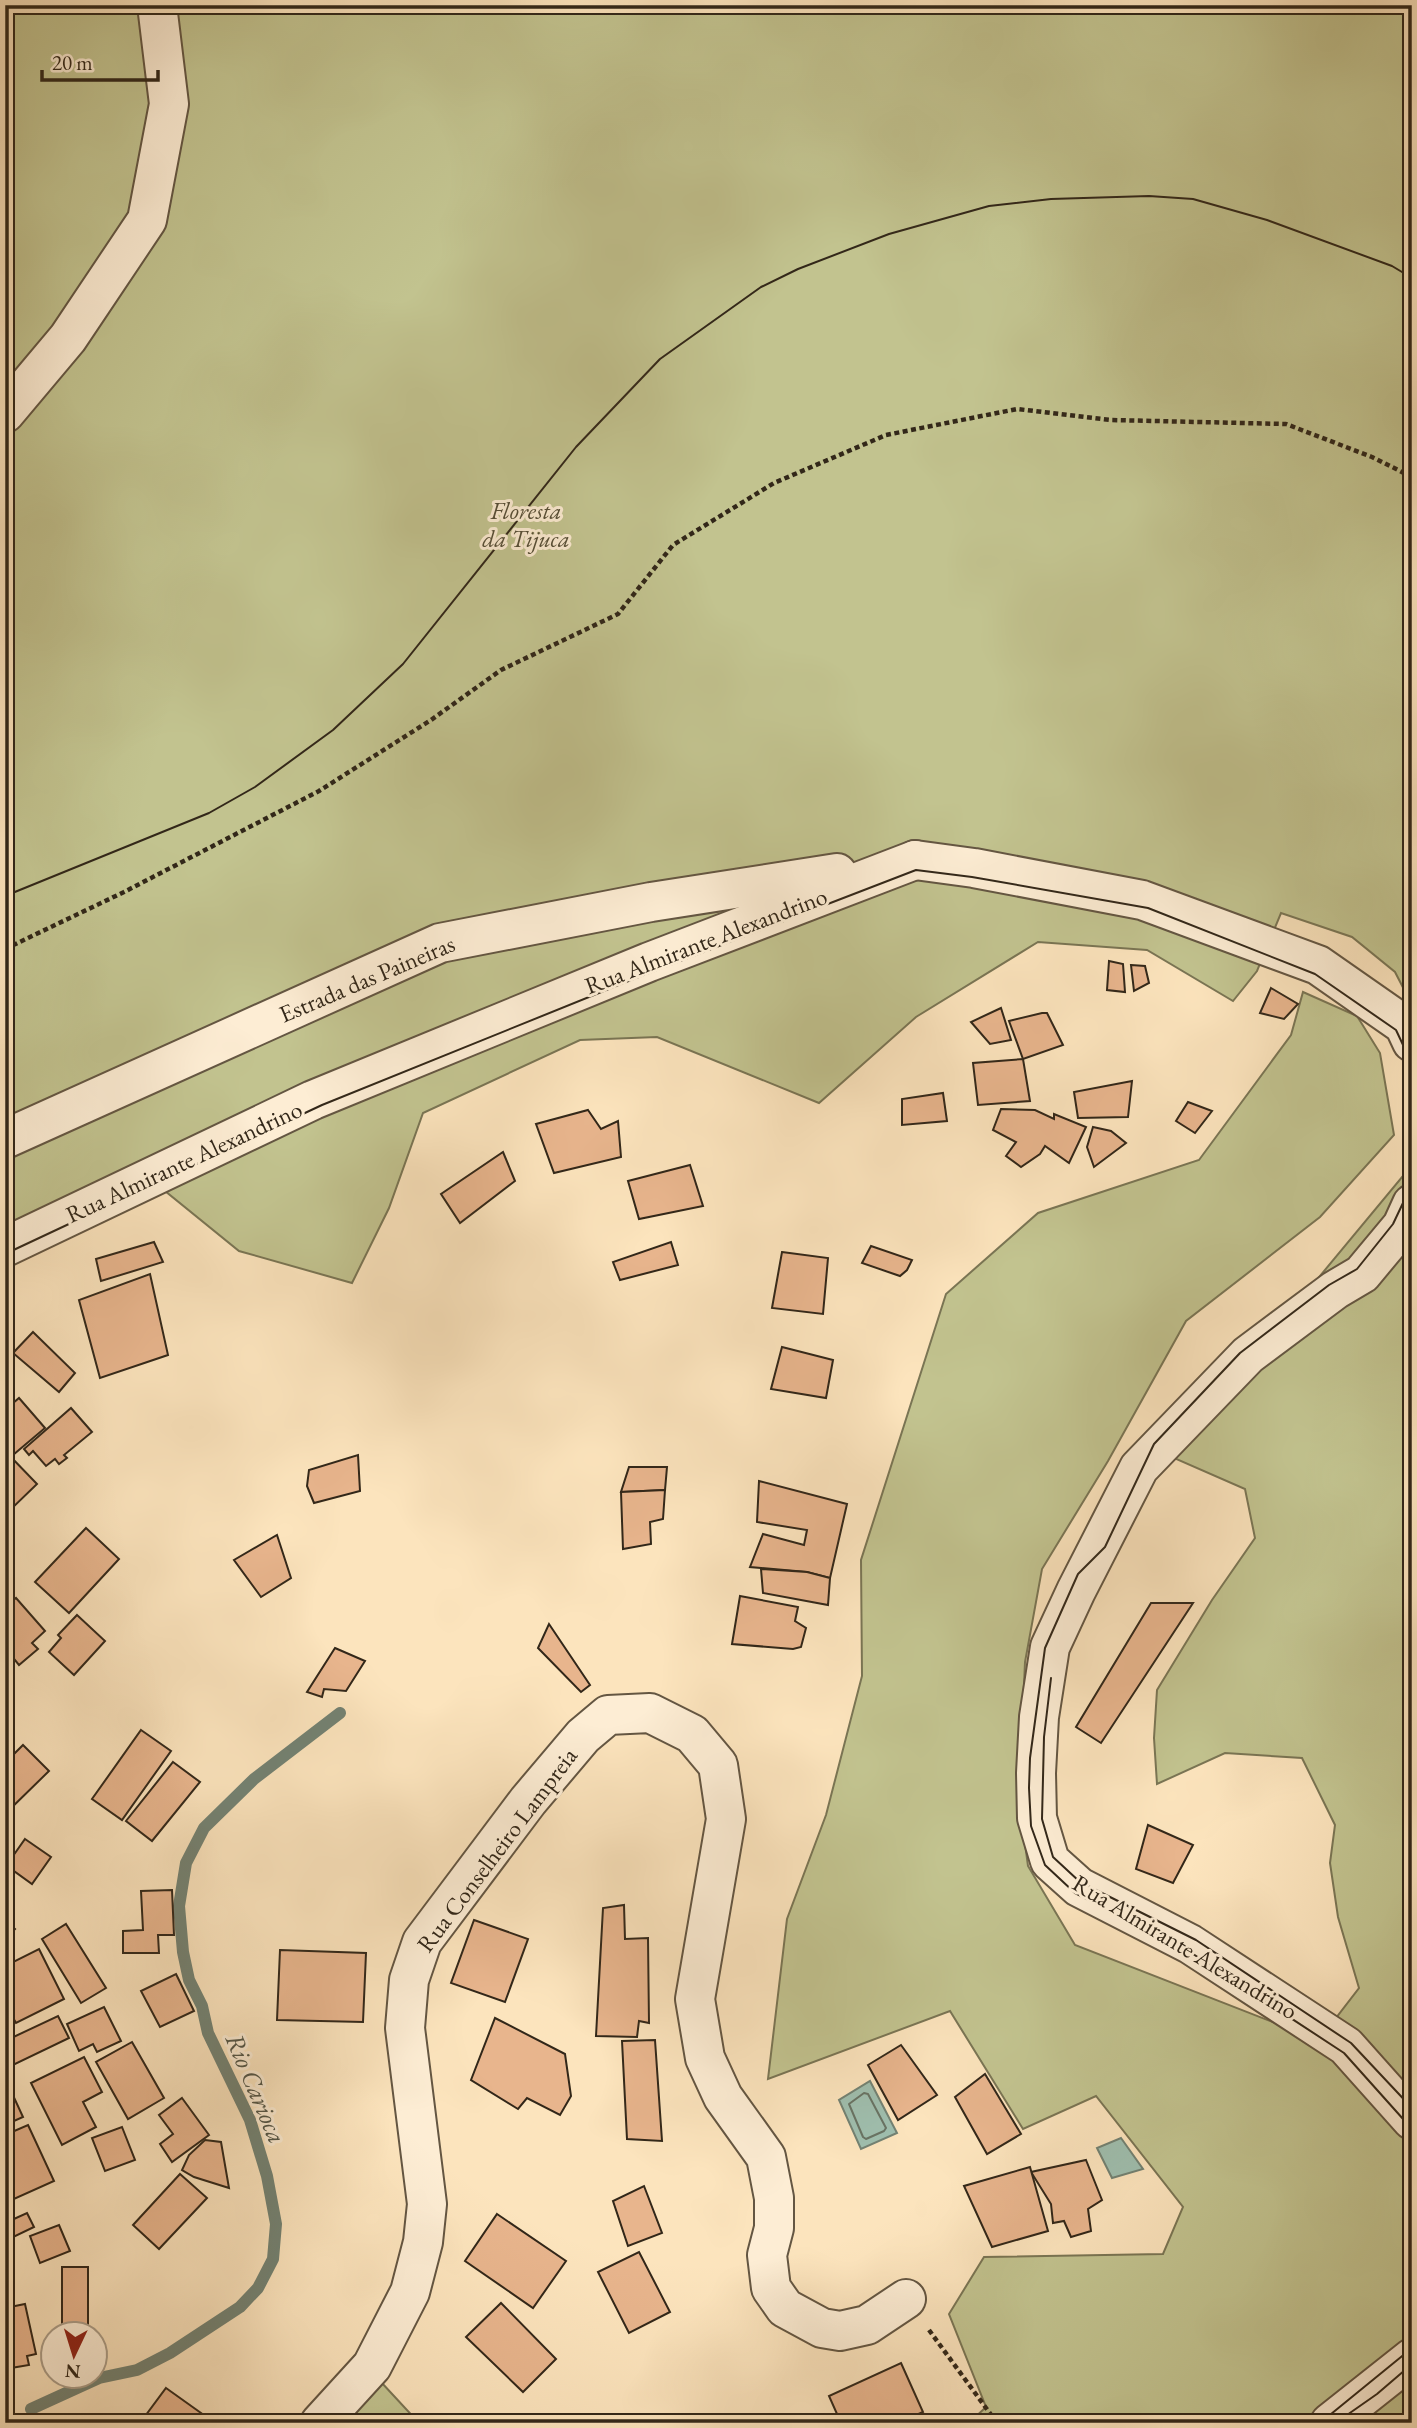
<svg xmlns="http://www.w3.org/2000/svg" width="1417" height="2428" font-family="'EB Garamond',serif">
	<rect width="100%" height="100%" fill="#fce4bd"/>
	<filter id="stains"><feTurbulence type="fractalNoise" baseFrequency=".00286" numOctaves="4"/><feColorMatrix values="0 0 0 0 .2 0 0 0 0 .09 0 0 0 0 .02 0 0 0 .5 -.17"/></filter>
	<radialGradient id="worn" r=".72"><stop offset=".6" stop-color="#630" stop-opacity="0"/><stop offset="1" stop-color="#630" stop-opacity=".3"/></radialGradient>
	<!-- green -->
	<g fill="#c2c38f" stroke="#7a7554" stroke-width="2">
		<polygon points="5,5 1412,5 1412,1005 1395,972 1352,937 1281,913 1257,971 1233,1001 1147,950 1038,942 916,1017 819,1103 657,1037 580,1040 423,1113 389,1208 352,1283 239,1251 160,1187 5,1259"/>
		<polygon points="1303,992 1357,1016 1380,1053 1394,1135 1320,1217 1186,1321 1108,1461 1042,1569 1025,1662 1019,1800 1028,1866 1075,1945 1319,2040 1359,1988 1338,1917 1330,1863 1335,1825 1302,1758 1225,1753 1157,1784 1154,1738 1157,1690 1212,1600 1255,1538 1245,1489 1167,1455 1252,1358 1412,1165 1412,2423 969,2423 986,2407 949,2314 984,2257 1163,2254 1183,2207 1096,2096 1023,2129 950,2011 768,2079 787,1919 826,1815 862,1676 861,1560 946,1294 1038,1213 1199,1160 1291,1035"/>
		<polygon points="381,2382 419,2423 343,2423"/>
	</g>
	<!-- water -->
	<g fill="#9fbfaf" stroke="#738273" stroke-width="2">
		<polygon points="870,2081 897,2133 861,2149 839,2100"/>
		<polygon points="1121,2138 1143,2169 1112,2178 1097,2148"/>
	</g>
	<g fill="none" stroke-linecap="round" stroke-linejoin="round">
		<!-- shore -->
		<polygon stroke="#687364" stroke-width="2" points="864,2093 868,2094 886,2128 884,2131 866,2139 863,2137 849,2104"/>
		<!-- stream -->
		<polyline stroke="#738273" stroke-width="12" points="31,2409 99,2378 137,2370 170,2353 240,2307 258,2288 273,2259 276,2224 267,2176 250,2120 208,2033 202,2006 189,1980 183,1952 179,1906 186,1863 204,1828 254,1779 340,1713"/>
	</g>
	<!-- building -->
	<g fill="#e8b58d" stroke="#322719" stroke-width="2">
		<polygon points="1109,961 1123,964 1125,992 1107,990"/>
		<polygon points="1131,965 1145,966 1149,983 1134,991"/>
		<polygon points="1271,988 1298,1004 1284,1019 1260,1013"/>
		<polygon points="1001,1008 1011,1040 990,1044 971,1022"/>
		<polygon points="1042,1013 1047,1013 1063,1045 1023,1059 1009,1021"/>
		<polygon points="1023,1059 1030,1101 978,1105 973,1063"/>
		<polygon points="1132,1081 1128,1117 1078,1118 1074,1092"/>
		<polygon points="943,1093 947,1121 902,1125 902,1099"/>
		<polygon points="1188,1102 1212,1111 1195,1133 1176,1121"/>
		<polygon points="1001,1109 1035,1110 1054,1119 1054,1114 1086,1127 1069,1163 1045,1146 1040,1154 1021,1167 1006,1156 1016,1142 993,1130"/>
		<polygon points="588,1110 601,1129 618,1121 621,1157 554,1173 536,1124"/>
		<polygon points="1093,1127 1111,1131 1126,1143 1094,1167 1087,1147"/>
		<polygon points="503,1152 515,1181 460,1223 441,1194"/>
		<polygon points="690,1165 703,1206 639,1219 628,1181"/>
		<polygon points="154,1242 163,1262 101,1281 96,1259"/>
		<polygon points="671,1242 678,1265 620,1280 613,1262"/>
		<polygon points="871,1246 912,1260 907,1270 900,1276 862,1263"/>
		<polygon points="782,1252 828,1258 823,1314 772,1308"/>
		<polygon points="150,1274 168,1355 100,1378 79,1300"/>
		<polygon points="33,1332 75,1373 59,1392 13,1353"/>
		<polygon points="782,1347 833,1360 826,1398 771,1389"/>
		<polygon points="19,1398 45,1428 13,1455 11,1452 6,1456 5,1410"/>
		<polygon points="71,1408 92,1432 64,1455 67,1458 59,1464 55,1459 46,1466 33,1451 29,1455 24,1449"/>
		<polygon points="8,1454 37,1484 5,1515 5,1457"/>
		<polygon points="358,1455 360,1491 314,1503 307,1486 309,1470"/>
		<polygon points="629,1467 667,1467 665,1490 621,1492"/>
		<polygon points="759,1481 847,1504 830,1578 807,1572 750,1567 763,1534 804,1545 807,1530 757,1522"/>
		<polygon points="665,1490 663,1519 650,1522 651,1544 623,1549 621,1492"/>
		<polygon points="86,1528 119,1559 69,1613 35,1582"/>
		<polygon points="277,1535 291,1578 261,1597 234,1560"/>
		<polygon points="761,1569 807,1572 830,1578 828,1605 763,1593"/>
		<polygon points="740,1596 798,1607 795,1621 806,1628 801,1647 793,1649 732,1644"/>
		<polygon points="16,1598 45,1631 32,1643 38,1649 19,1665 5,1648 5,1607"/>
		<polygon points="1151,1603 1193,1603 1101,1743 1076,1727"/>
		<polygon points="77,1615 105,1641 74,1675 49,1652 61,1638 58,1635"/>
		<polygon points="549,1624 590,1685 581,1692 538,1648"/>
		<polygon points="335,1648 365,1661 346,1691 324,1689 322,1697 307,1692"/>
		<polygon points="141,1730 171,1751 122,1820 92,1799"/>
		<polygon points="23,1745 49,1771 5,1814 5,1763"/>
		<polygon points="173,1762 200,1782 152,1841 126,1821"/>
		<polygon points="1148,1825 1193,1845 1173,1883 1136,1869"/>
		<polygon points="25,1839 51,1857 32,1884 11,1869 5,1877 5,1851 13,1856"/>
		<polygon points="172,1890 174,1935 158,1935 159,1953 123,1953 123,1931 143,1930 141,1891"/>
		<polygon points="624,1905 625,1939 648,1938 649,2023 639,2021 637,2037 596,2036 603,1908"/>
		<polygon points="5,1920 15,1929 5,1939"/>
		<polygon points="474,1920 528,1939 505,2002 451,1983"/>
		<polygon points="66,1924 106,1988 81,2003 42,1939"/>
		<polygon points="39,1949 64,1999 16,2023 5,2003 5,1966"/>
		<polygon points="280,1950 366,1953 363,2022 277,2020"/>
		<polygon points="176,1974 194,2011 160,2027 141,1991"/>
		<polygon points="104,2007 121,2041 97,2052 93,2044 79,2051 67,2024"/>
		<polygon points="58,2016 69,2038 13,2065 5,2050 5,2041"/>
		<polygon points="495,2018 565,2054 571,2096 560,2115 527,2098 518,2109 471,2080"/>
		<polygon points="655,2040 662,2141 627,2139 622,2041"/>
		<polygon points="132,2042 164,2098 128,2119 96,2062"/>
		<polygon points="901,2045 937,2095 898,2120 868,2065"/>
		<polygon points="84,2057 102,2092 83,2102 96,2127 62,2145 31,2083"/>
		<polygon points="985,2074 1021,2134 987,2154 955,2097"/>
		<polygon points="5,2078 23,2117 5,2125"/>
		<polygon points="182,2098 209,2135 172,2162 160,2144 173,2134 159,2115"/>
		<polygon points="28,2125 54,2181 5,2203 5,2135"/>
		<polygon points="122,2127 135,2160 105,2171 92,2138"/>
		<polygon points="205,2140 221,2142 229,2188 194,2177 182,2170 189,2155"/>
		<polygon points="1086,2160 1102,2200 1088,2209 1091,2231 1071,2237 1064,2221 1053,2223 1051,2204 1031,2172"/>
		<polygon points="1030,2167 1048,2231 992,2247 964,2186"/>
		<polygon points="180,2174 207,2198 159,2249 133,2225"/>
		<polygon points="644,2186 662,2233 628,2246 613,2201"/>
		<polygon points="27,2213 34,2227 5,2241 5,2223"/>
		<polygon points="497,2214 566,2261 533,2308 465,2261"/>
		<polygon points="59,2225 70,2251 40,2263 30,2236"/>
		<polygon points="639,2252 670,2312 629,2333 598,2272"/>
		<rect x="62" y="2267" width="26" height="60"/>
		<polygon points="501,2303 556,2359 523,2392 466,2337"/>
		<polygon points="25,2304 36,2354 27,2356 29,2365 5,2369 5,2308"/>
		<polygon points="901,2363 923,2412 898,2423 841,2423 829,2396"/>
		<polygon points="166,2388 215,2423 140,2423"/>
	</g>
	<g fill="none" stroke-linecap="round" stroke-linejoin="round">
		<!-- minor casing -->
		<g stroke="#645642" stroke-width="42">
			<g id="minor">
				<polyline points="5,413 68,338 147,220 169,104 157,5"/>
				<polyline points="5,1139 440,943 651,902 837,873"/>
				<polyline points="5,1247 313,1100 649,962 915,860"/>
				<polyline points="320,2423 372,2366 410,2292 423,2242 427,2204 405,2028 409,1980 422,1942 528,1801 583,1736 608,1715 650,1713 692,1734 718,1765 726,1819 695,1999 705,2058 723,2097 766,2157 774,2198 774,2228 767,2255 771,2288 785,2308 822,2328 840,2331 867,2325 906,2299"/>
			</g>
		</g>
		<!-- tertiary casing -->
		<g stroke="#645642" stroke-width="42">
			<g id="tertiary">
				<polyline points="915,860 974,868 1142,900 1318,965 1404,1025 1412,1042"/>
				<polyline points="1412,1204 1402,1226 1362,1274 1335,1290 1248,1355 1139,1468 1076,1591 1050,1647 1039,1717 1036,1773 1037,1818 1050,1861 1079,1887 1190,1944 1346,2046 1412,2120"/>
				<polyline points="1330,2423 1412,2358"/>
			</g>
		</g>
		<!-- path -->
		<g stroke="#322719" stroke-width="4.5" stroke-dasharray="5 3.5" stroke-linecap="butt">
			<polyline points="5,949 124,892 319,791 431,720 501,670 618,614 673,545 774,483 886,435 1017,409 1111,420 1286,424 1372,457 1412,477"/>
			<polyline points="929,2330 997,2423"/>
		</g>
		<!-- minor -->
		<use href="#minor" stroke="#fdedd4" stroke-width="38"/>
		<!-- tertiary -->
		<use href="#tertiary" stroke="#fdedd4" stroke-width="38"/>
		<!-- tram -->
		<g stroke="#322719" stroke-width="2">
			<polyline points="5,896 209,813 255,787 333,730 403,664 576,447 660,359 761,287 798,269 889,234 989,206 1051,199 1149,196 1193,199 1267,220 1392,266 1412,278"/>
			<polyline points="1412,1184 1393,1224 1357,1269 1329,1285 1240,1353 1154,1444 1105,1547 1078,1574 1045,1648 1030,1758 1029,1788 1031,1826 1045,1865 1075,1893 1187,1950 1344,2053 1412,2129"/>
			<polyline points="5,1254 322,1105 636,978 916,870 972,877 1148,908 1315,974 1396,1030 1412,1064"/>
			<polyline points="1051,1678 1044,1737 1042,1819 1053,1857 1080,1882 1196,1940 1351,2043 1412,2108"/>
			<polyline points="1337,2422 1377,2394 1412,2364"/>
			<polyline points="1320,2423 1412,2348"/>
		</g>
	</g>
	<g text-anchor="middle" stroke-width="6" stroke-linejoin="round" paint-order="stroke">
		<!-- park labels -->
		<g font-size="24" font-style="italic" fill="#564e36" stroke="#fdedd4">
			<text x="526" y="519">Floresta<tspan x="526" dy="28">da Tijuca</tspan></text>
		</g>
		<!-- street labels -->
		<g font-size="24" fill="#322719" stroke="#fdedd4">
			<text transform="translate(706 941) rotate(-21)" y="8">Rua Almirante Alexandrino</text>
			<text transform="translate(367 979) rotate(-23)" y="8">Estrada das Paineiras</text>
			<text transform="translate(184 1162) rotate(-25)" y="8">Rua Almirante Alexandrino</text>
			<text transform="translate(497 1850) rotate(-53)" y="8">Rua Conselheiro Lampreia</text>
			<text transform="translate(1185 1947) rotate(31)" y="8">Rua Almirante Alexandrino</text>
		</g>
		<!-- water labels -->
		<g font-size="26" font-style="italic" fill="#535546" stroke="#fdedd4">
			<text transform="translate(256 2088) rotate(67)" y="9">Rio Carioca</text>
		</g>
	</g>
	<!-- margin -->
	<rect width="1417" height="2428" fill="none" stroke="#fce4bd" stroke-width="28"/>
	<rect x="7" y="7" width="1403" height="2414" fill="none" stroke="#322719" stroke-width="3.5"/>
	<rect x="14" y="14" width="1389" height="2400" fill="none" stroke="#322719" stroke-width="2"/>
	<!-- north arrow -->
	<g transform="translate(74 2355) rotate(184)"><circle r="33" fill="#fdedd4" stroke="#ac9e89" stroke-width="2"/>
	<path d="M0-5L12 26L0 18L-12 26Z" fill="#8f2418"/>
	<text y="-10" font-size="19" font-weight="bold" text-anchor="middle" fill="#322719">N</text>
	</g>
	<!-- scale -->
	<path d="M42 70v10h116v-10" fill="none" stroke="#322719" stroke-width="3.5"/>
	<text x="52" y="70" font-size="21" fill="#322719" stroke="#fdedd4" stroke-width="5" paint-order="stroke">20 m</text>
	<rect width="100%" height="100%" filter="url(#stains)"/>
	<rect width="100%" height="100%" fill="url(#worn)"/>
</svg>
